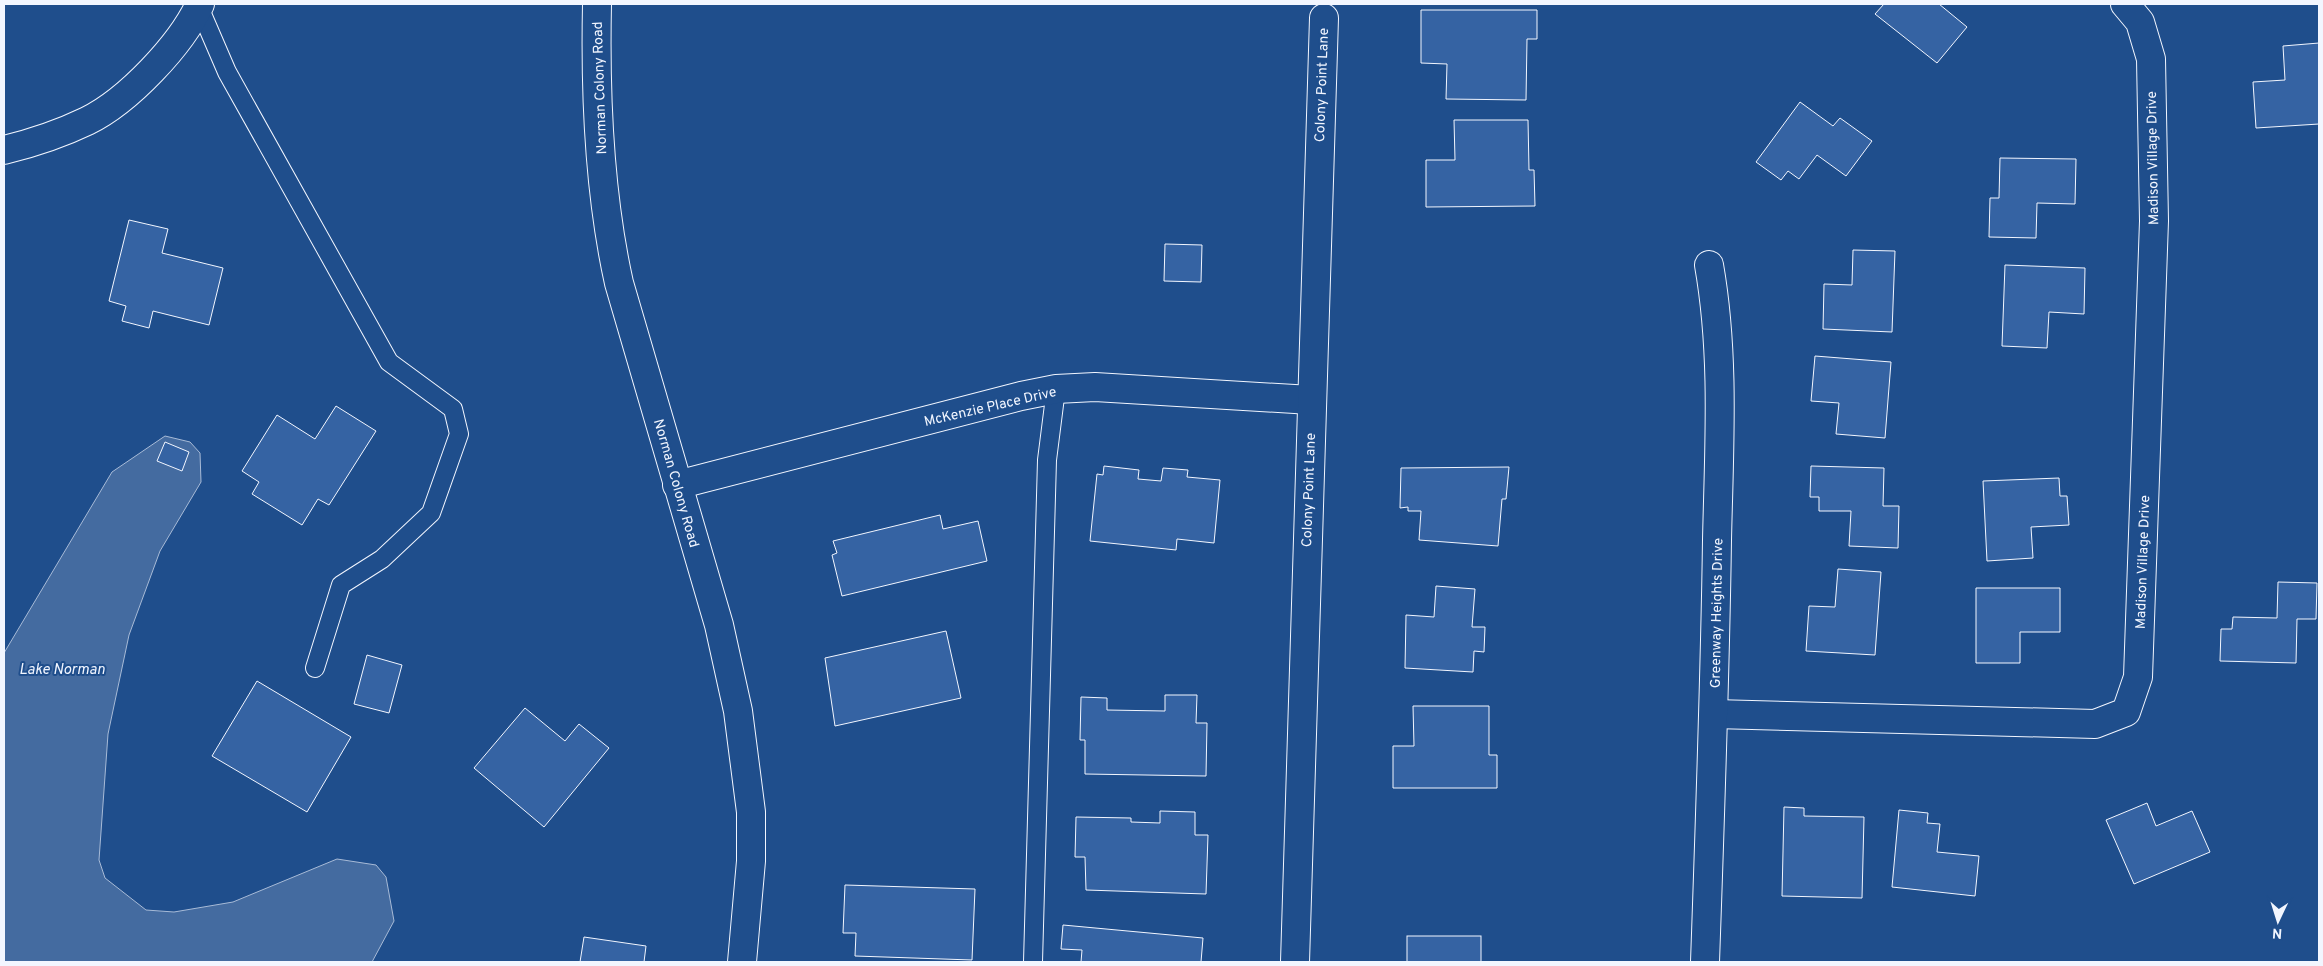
<svg xmlns="http://www.w3.org/2000/svg" width="2323" height="966" font-family="Overpass,sans-serif">
	<rect width="100%" height="100%" fill="#1f4e8c"/>
	<!-- water -->
	<polygon fill="#446ba0" stroke="#a8bbd7" points="165,436 190,442 200,453 201,482 160,551 129,635 108,734 99,860 105,878 146,910 174,912 233,902 337,859 376,865 386,877 394,921 372,962 4,962 4,653 112,472"/>
	<!-- building -->
	<g fill="#3563a3" stroke="#f2f6ff">
		<polygon points="1884,4 1939,4 1967,27 1937,63 1875,14"/>
		<polygon points="1421,10 1537,10 1537,39 1527,39 1526,100 1446,99 1447,64 1421,63"/>
		<polygon points="2319,43 2319,124 2256,128 2253,82 2285,80 2283,46"/>
		<polygon points="1800,102 1833,126 1840,118 1872,141 1846,176 1817,155 1799,179 1788,171 1781,180 1756,162"/>
		<polygon points="1454,120 1528,120 1529,170 1534,170 1535,206 1426,207 1426,160 1455,160"/>
		<polygon points="2000,158 2076,159 2075,204 2037,203 2036,238 1989,237 1990,198 1999,198"/>
		<polygon points="129,220 168,229 162,253 223,268 209,325 153,311 149,328 122,321 126,306 109,301"/>
		<polygon points="1165,244 1202,245 1201,282 1164,281"/>
		<polygon points="1853,250 1895,251 1892,332 1823,329 1824,284 1852,285"/>
		<polygon points="2005,265 2085,268 2084,314 2049,312 2047,348 2002,346"/>
		<polygon points="1815,356 1891,362 1885,438 1836,434 1839,403 1811,401"/>
		<polygon points="336,406 376,431 329,505 318,499 302,525 252,494 259,482 242,471 277,415 315,439"/>
		<polygon points="165,442 189,452 182,471 157,461"/>
		<polygon points="1104,466 1139,470 1138,479 1161,481 1163,468 1188,470 1187,477 1220,480 1214,543 1177,539 1176,550 1090,541 1097,474 1103,475"/>
		<polygon points="1811,466 1884,468 1883,506 1899,506 1898,548 1849,546 1851,511 1819,511 1819,497 1810,497"/>
		<polygon points="1509,467 1506,499 1502,499 1498,546 1419,540 1421,511 1408,511 1408,507 1400,508 1401,468"/>
		<polygon points="2059,478 2060,496 2067,496 2069,525 2031,527 2033,558 1987,561 1983,481"/>
		<polygon points="940,515 943,529 978,521 987,561 842,596 832,555 837,553 833,541"/>
		<polygon points="1838,569 1881,572 1875,655 1806,651 1809,606 1835,607"/>
		<polygon points="2278,582 2317,583 2316,619 2297,619 2296,663 2220,661 2221,629 2232,629 2233,617 2277,618"/>
		<polygon points="1436,586 1475,589 1472,627 1485,627 1484,652 1474,651 1473,672 1405,668 1406,615 1434,617"/>
		<polygon points="1976,588 2060,588 2060,632 2020,632 2020,663 1976,663"/>
		<polygon points="946,631 961,698 835,726 825,658"/>
		<polygon points="367,655 402,665 389,713 354,704"/>
		<polygon points="257,681 351,737 307,812 212,756"/>
		<polygon points="1165,695 1197,695 1196,723 1207,723 1206,776 1085,774 1085,740 1080,740 1081,697 1107,698 1107,710 1165,711"/>
		<polygon points="1413,706 1489,706 1489,755 1497,755 1497,788 1393,788 1393,746 1414,746"/>
		<polygon points="525,708 565,741 579,724 609,748 544,827 474,768"/>
		<polygon points="2147,803 2156,826 2192,811 2210,852 2134,884 2106,820"/>
		<polygon points="1784,807 1804,808 1804,816 1864,817 1862,898 1782,896"/>
		<polygon points="1899,810 1928,813 1927,823 1940,824 1937,852 1979,856 1975,896 1892,887"/>
		<polygon points="1160,811 1195,812 1195,835 1208,835 1206,894 1086,890 1085,857 1075,857 1076,817 1131,818 1131,822 1160,823"/>
		<polygon points="845,885 975,889 972,960 855,956 856,933 843,933"/>
		<polygon points="1063,925 1203,938 1201,962 1081,962 1082,950 1061,949"/>
		<rect x="1407" y="936" width="74" height="26"/>
		<polygon points="584,937 646,946 644,962 580,962"/>
	</g>
	<g fill="none" stroke-linecap="round" stroke-linejoin="round">
		<!-- service casing -->
		<g stroke="#f2f6ff" stroke-width="20">
			<g id="service">
				<polyline points="199,7 227,72 389,362 453,409 459,434 431,513 382,559 341,585 315,668"/>
				<polyline points="1033,962 1047,460 1056,389"/>
			</g>
		</g>
		<!-- minor casing -->
		<g stroke="#f2f6ff" stroke-width="30">
			<g id="minor">
				<path d="M597,4C595,96 599,193 619,283L719,625L738,711L751,812V861L742,962"/>
				<path d="M4,150C33,143 60,134 87,121C128,101 181,45 200,4"/>
				<polyline points="677,485 1021,396 1056,389 1095,387 1311,400"/>
				<polyline points="1714,714 2095,724 2126,712 2138,677 2154,221 2151,59 2140,22 2125,4"/>
				<polyline points="1295,962 1324,18"/>
				<path d="M1705,962C1710,821 1715,681 1717,540C1719,448 1725,356 1709,265"/>
			</g>
		</g>
		<!-- service -->
		<use href="#service" stroke="#1f4e8c" stroke-width="18"/>
		<!-- minor -->
		<use href="#minor" stroke="#1f4e8c" stroke-width="28"/>
	</g>
	<g text-anchor="middle" stroke-width="4" stroke-linejoin="round" paint-order="stroke">
		<!-- street labels -->
		<g font-size="14" fill="#f2f6ff" stroke="#1f4e8c">
			<text transform="translate(1321 85) rotate(-88)" y="5">Colony Point Lane</text>
			<text transform="translate(599 88) rotate(-92)" y="5">Norman Colony Road</text>
			<text transform="translate(2152 158) rotate(-91)" y="5">Madison Village Drive</text>
			<text transform="translate(990 406) rotate(-13)" y="5">McKenzie Place Drive</text>
			<text transform="translate(677 483) rotate(74)" y="5">Norman Colony Road</text>
			<text transform="translate(1308 490) rotate(-88)" y="5">Colony Point Lane</text>
			<text transform="translate(2142 562) rotate(-88)" y="5">Madison Village Drive</text>
			<text transform="translate(1716 613) rotate(-89)" y="5">Greenway Heights Drive</text>
		</g>
		<!-- water labels -->
		<g font-size="15" font-style="italic" fill="#f2f6ff" stroke="#1f4e8c">
			<text x="62" y="674">Lake Norman</text>
		</g>
	</g>
	<!-- border -->
	<rect width="2323" height="966" fill="none" stroke="#f2f6ff" stroke-width="10"/>
	<!-- north arrow -->
	<g transform="translate(2278 921) rotate(184)" stroke="#1f4e8c" stroke-width="4" paint-order="stroke">
	<path d="M0-4L9 19L0 12L-9 19Z" fill="#f2f6ff"/>
	<text y="-8" font-size="14" font-weight="bold" text-anchor="middle" fill="#f2f6ff">N</text>
	</g>
</svg>
